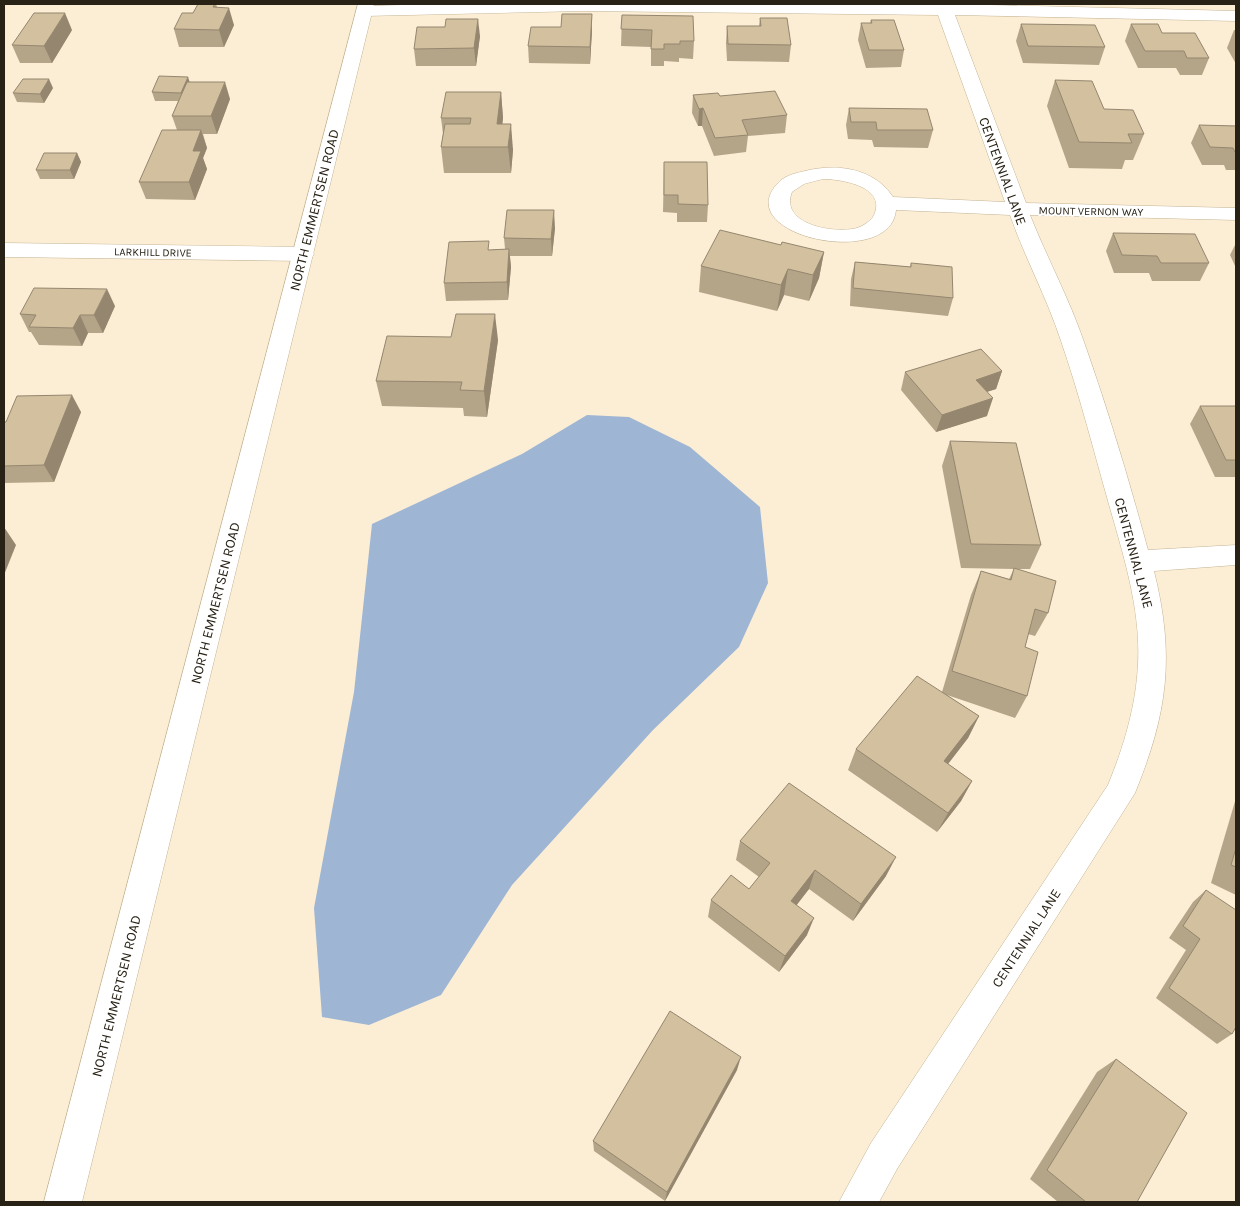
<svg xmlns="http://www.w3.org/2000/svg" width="1240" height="1206" font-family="Karla,sans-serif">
	<rect width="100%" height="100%" fill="#fceed5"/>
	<!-- water -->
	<polygon fill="#9eb6d4" points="587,415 629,417 690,447 760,507 768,583 739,647 653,730 512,885 441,995 369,1025 322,1017 314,908 354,692 372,524 522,454"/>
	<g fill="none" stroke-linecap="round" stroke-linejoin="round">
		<!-- minor casing -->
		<g stroke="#c4b394" stroke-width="1">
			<g id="minor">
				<path d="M441,4H950L1236,11V21L955,15L1026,203L1236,208V220L1030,215C1047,258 1069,298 1084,342C1108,410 1129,480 1148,550L1236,545V565L1154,571C1175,656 1168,712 1135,793L897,1169L879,1202H839L871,1143L1108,785C1124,746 1136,706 1138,664C1141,609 1123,554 1108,501C1093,448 1079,393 1061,341C1047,298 1025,258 1010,215L896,210C891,271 724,235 780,181C787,175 796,173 805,171C837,163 874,168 893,197L1005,202L938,15L582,11L364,16L358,15L356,11L358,7L364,6ZM823,179C842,179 889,187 873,217C869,222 863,226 857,228C835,234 779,225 792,192L804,184Z"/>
				<polygon points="4,243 303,247 311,249 314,254 311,259 303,261 4,257"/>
			</g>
		</g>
		<!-- tertiary casing -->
		<g stroke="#c4b394" stroke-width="1">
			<polygon id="tertiary" points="358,4 374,4 82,1202 44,1202"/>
		</g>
		<!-- minor -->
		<use href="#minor" fill="#fff" fill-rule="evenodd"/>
		<!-- tertiary -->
		<use href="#tertiary" fill="#fff" fill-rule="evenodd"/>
	</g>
	<!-- wall -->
	<g fill="#b5a588">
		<polygon points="198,4 216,4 217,7 234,25 224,47 179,47 174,29 193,13"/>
		<polygon points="622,15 694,41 693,59 679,58 679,62 664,61 664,66 651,66 651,47 621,46"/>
		<polygon points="760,18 791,45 789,62 727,61 726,43 727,26 759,26"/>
		<polygon points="871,20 904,50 901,67 866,68 858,40 861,23 870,23"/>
		<polygon points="1021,24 1105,47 1099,65 1023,63 1016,41"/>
		<polygon points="1131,24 1162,33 1209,58 1202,75 1180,75 1176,68 1138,68 1125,41"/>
		<polygon points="72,30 52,63 20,63 12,45"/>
		<polygon points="1234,30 1236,30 1236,64 1227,48"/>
		<polygon points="592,31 590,64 529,63 528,46"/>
		<polygon points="480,36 476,66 416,66 414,49"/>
		<polygon points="1055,80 1144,134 1133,160 1125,160 1122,169 1069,168 1047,106"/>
		<polygon points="190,82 230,99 217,134 203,134 207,148 203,158 207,169 195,200 146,199 139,182 177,130 172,116 178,101 155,101 152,92"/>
		<polygon points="53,88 44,103 17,102 13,93"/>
		<polygon points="501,92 503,118 502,124 513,150 511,173 444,173 441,147 443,134 441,118"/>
		<polygon points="693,95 720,96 787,115 785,133 748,136 746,152 714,156 702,126 698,126 692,113"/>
		<polygon points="849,108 933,130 928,148 874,147 872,140 848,139 846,125"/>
		<polygon points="1199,125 1236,126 1236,170 1226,170 1224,165 1202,165 1191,143"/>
		<polygon points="77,153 81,162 74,179 40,179 36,170"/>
		<polygon points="664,162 708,205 707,222 677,222 677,213 663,212"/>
		<polygon points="555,228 552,256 510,256 511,267 508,300 446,301 444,283 490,250 505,249 504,238"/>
		<polygon points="1113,233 1209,263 1200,281 1152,281 1149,273 1114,273 1106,251"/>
		<polygon points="1236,243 1236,268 1230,255"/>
		<polygon points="781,245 824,252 819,278 809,301 784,295 777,311 699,292 701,266"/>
		<polygon points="855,262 910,267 911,263 953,298 948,316 850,306 851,279"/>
		<polygon points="115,306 103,333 88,333 82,346 39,345 31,332 29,332 20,314"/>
		<polygon points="498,340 487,417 464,416 463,408 382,406 376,381"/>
		<polygon points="1002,371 996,389 987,392 987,416 936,432 901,390 905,372"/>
		<polygon points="1200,406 1236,406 1236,477 1215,477 1190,424"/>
		<polygon points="81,412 54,482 4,483 4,422"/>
		<polygon points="950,441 1041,545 1030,569 1016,569 1048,613 1035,636 1028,634 1025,647 1027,696 1015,718 947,695 979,716 968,738 948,764 972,781 961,801 937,832 848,770 856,749 942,692 971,595 981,571 1009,579 1014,569 961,568 942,466"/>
		<polygon points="1236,798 1236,895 1211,883"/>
		<polygon points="740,841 886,876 853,921 809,889 796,905 807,935 779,972 708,917 711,900 749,889 759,877 736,860"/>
		<polygon points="1206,890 1232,1034 1217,1044 1156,998 1186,950 1169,938 1193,902"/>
		<polygon points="1116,1059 1137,1202 1058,1202 1030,1179 1097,1072"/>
		<polygon points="737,1070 665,1201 594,1151 593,1141"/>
	</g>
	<!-- shaded-wall -->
	<g fill="#94866f">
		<polygon points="229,8 234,25 224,47 219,30"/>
		<polygon points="65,13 72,30 52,63 44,46"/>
		<polygon points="592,14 592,31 590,64 590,47"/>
		<polygon points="478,19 480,36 476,66 474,48"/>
		<polygon points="188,77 191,86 184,101 181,93"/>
		<polygon points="49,79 53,88 44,103 40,94"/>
		<polygon points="225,82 230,99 217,134 211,116"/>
		<polygon points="501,92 503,118 500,147 497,124"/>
		<polygon points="703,108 702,126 698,126 699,109"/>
		<polygon points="511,124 513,150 511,173 508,147"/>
		<polygon points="201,130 207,148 203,158 207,169 195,200 189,182 193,151"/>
		<polygon points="77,153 81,162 74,179 70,170"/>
		<polygon points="554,210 555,228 552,256 551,239"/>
		<polygon points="509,249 511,267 508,300 507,282"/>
		<polygon points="824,252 819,278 809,301 813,275"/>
		<polygon points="788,269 784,295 777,311 781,285"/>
		<polygon points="107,289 115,306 103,333 94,315"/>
		<polygon points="495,314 498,340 487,417 484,391"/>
		<polygon points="80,315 88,333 82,346 73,328"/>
		<polygon points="1002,371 996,389 970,397 976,380"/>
		<polygon points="72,395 81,412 54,482 44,465"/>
		<polygon points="993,398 987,416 936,432 942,415"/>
		<polygon points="4,527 16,545 4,575"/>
		<polygon points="979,716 968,738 934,782 944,761"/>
		<polygon points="972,781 961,801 937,832 948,813"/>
		<polygon points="896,857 886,876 853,921 861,904"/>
		<polygon points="815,870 809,889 786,919 791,901"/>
		<polygon points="814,918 807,935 779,972 785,956"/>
		<polygon points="741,1057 737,1070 665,1201 667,1192"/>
	</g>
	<!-- building -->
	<g fill="#d3c09e" stroke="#94866f">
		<polygon points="198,4 215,4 213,7 229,8 219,30 174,29 182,13 193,13"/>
		<polygon points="34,13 65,13 44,46 12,45"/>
		<polygon points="562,14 592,14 590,47 528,46 531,27 561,27"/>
		<polygon points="622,15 693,16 694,41 680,41 680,44 664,44 664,49 651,49 652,30 621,29"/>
		<polygon points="760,18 787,18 791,45 728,44 727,26 761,26"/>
		<polygon points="446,19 478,19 474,48 414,49 417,27 445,27"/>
		<polygon points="871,20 894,20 904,50 869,50 861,23 872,23"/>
		<polygon points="1021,24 1095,25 1105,47 1028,46"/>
		<polygon points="1131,24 1158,24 1162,33 1195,33 1209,58 1187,58 1184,51 1145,51"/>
		<polygon points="159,76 188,77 181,93 152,92"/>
		<polygon points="23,79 49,79 40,94 13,93"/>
		<polygon points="1055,80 1092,81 1104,109 1133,110 1144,134 1128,134 1132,143 1079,142"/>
		<polygon points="187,82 225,82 211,116 172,116"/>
		<polygon points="775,91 787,115 742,120 748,135 715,138 703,108 699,109 693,95 718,93 720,96"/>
		<polygon points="446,92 501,92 497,124 511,124 508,147 441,147 445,124 470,124 471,118 441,118"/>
		<polygon points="849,108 927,109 933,130 877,130 876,122 851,122"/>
		<polygon points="1199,125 1236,126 1236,152 1235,152 1233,148 1210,147"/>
		<polygon points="162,130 201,130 193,151 201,151 189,182 139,182"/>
		<polygon points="44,153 77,153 70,170 36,170"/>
		<polygon points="664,162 707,162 708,205 678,204 678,195 664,195"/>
		<polygon points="507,210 554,210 551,239 504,238"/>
		<polygon points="720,230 781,245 782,242 824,252 813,275 788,269 781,285 701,266"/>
		<polygon points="1113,233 1195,234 1209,263 1161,263 1157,256 1122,255"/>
		<polygon points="489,241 488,250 509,249 507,282 444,283 449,242"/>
		<polygon points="855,262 911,267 911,263 952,267 953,298 853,288"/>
		<polygon points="34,288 107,289 94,315 80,315 73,328 29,327 36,315 20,314"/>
		<polygon points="456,314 495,314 484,391 460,390 462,382 376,381 387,336 451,337"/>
		<polygon points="981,349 1002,371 976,380 993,398 942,415 905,372"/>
		<polygon points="72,395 44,465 4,466 4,422 6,422 17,396"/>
		<polygon points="1200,406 1236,406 1236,460 1226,460"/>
		<polygon points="950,441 1016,443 1041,545 971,544"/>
		<polygon points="1014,568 1056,581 1048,613 1035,609 1025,647 1038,652 1027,696 952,671 981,571 1011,580"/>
		<polygon points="917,676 979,716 944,761 972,781 948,813 856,749"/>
		<polygon points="789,783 896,857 861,904 815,870 791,901 814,918 785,956 711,900 731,875 749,889 770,863 740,841"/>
		<polygon points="1236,848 1236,867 1231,865"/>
		<polygon points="1206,890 1236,910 1236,1027 1232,1034 1169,988 1200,939 1183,926"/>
		<polygon points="670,1011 741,1057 667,1192 593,1141"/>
		<polygon points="1116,1059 1187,1113 1137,1202 1086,1202 1047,1170"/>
	</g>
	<g text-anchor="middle" stroke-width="4" stroke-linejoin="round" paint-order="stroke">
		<!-- far-street labels -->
		<g font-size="11" fill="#282216" stroke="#fff">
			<text transform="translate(1091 211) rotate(1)" y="4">MOUNT VERNON WAY</text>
			<text transform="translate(153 252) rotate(1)" y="4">LARKHILL DRIVE</text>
		</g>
		<!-- street labels -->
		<g font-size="14" fill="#282216" stroke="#fff">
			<text transform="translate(1003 171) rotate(70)" y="5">CENTENNIAL LANE</text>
			<text transform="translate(314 210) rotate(-76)" y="5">NORTH EMMERTSEN ROAD</text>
			<text transform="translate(1134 553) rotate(75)" y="5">CENTENNIAL LANE</text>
			<text transform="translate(215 603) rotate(-76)" y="5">NORTH EMMERTSEN ROAD</text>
			<text transform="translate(1026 938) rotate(-57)" y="5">CENTENNIAL LANE</text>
			<text transform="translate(116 996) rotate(-76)" y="5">NORTH EMMERTSEN ROAD</text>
		</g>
	</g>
	<!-- border -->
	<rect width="1240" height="1206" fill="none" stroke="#282216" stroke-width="10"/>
</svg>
